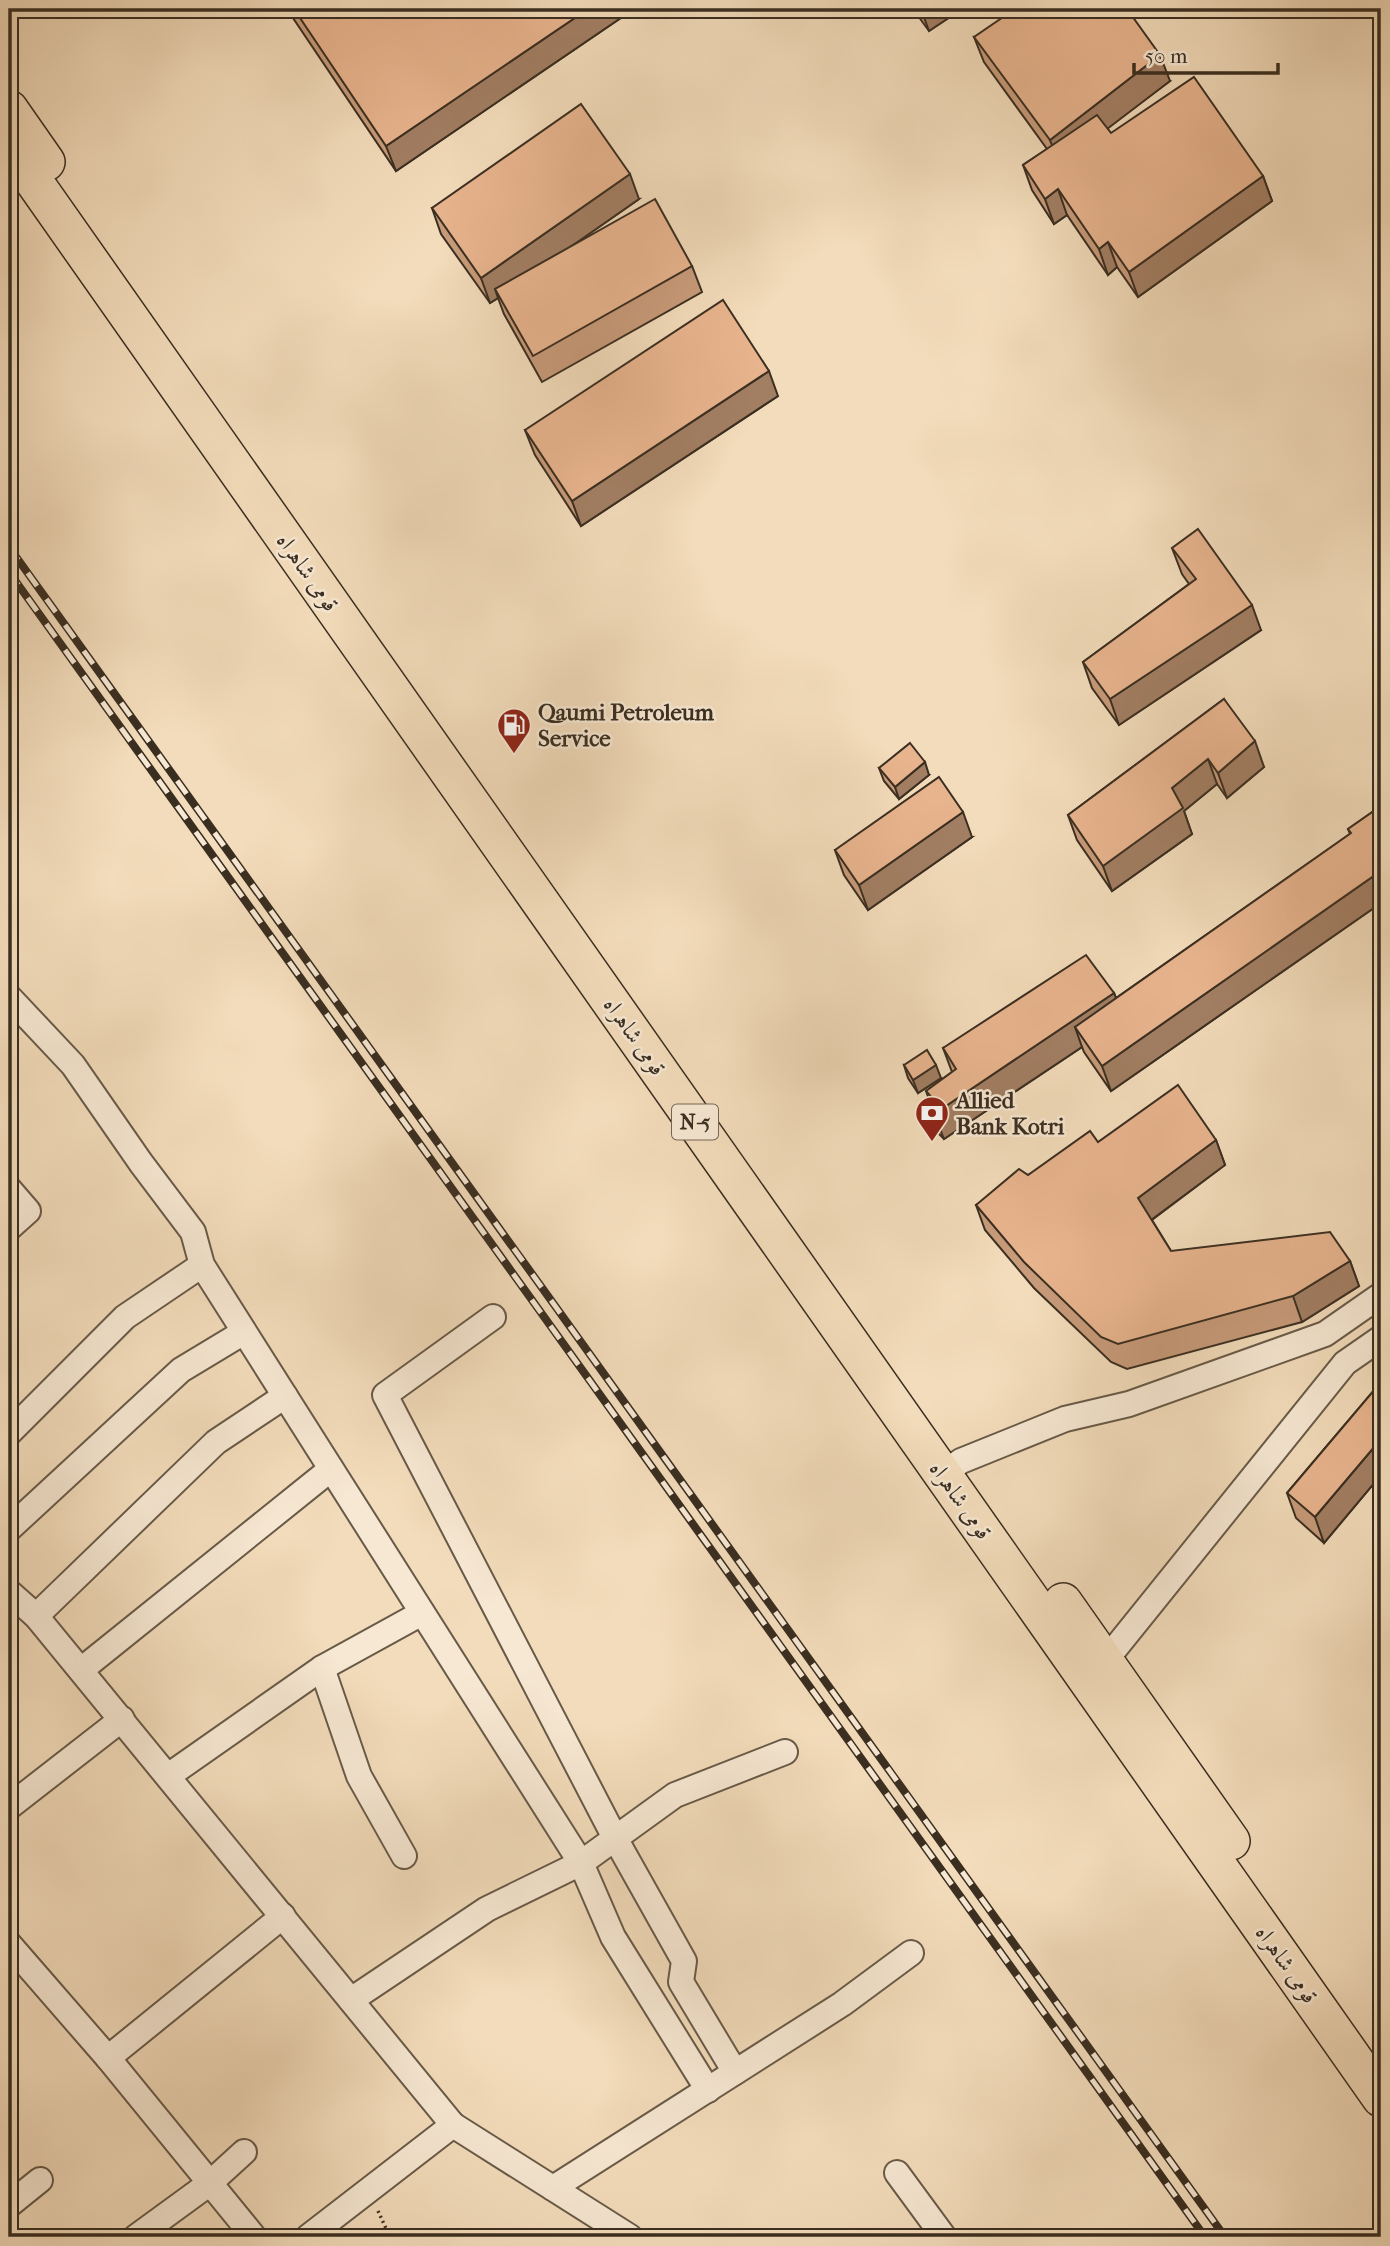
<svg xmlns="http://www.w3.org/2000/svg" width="1390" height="2246" font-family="'IM FELL French Canon',Amiri,serif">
	<rect width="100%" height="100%" fill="#f3dcbb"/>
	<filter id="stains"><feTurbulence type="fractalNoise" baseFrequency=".00286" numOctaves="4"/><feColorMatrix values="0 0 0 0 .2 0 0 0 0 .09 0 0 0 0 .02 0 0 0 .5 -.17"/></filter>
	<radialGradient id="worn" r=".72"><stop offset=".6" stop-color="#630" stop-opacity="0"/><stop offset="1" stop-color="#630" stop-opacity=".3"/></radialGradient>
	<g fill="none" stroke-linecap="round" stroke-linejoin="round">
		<!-- minor casing -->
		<g stroke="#685a48" stroke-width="28">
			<g id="minor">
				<polyline points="9,997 73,1065 141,1163 193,1232 202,1265 581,1863 613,1937 708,2090"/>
				<polyline points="9,1189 28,1211 9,1228"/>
				<polyline points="493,1317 385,1395 615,1838 684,1961 681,1982 735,2072"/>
				<polyline points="9,1433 125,1317 202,1265"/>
				<polyline points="942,1474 961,1461 1065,1419 1129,1404 1325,1334 1381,1295"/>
				<polyline points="9,1529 181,1370 244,1332"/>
				<polyline points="9,1592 36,1616 453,2125 630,2237"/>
				<polyline points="36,1616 216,1442 285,1396"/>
				<polyline points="322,1668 359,1776 404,1856"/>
				<polyline points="1094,1669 1105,1661 1345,1363 1381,1338"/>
				<polyline points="81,1670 331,1469"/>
				<polyline points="168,1776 322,1668 422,1613"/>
				<polyline points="9,1807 122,1719"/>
				<polyline points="9,1944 108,2058 254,2237"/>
				<polyline points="351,2000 487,1909 581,1863 675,1795 785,1752"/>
				<polyline points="108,2058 283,1916"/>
				<polyline points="897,2173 944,2237"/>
				<polyline points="553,2188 842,2004 911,1953"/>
				<polyline points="9,2205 40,2180"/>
				<polyline points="136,2237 210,2183 244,2152"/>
				<polyline points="308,2237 453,2125"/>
			</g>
		</g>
		<!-- highway casing -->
		<g stroke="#3a2e21" stroke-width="40">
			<g id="highway">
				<polyline points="9,109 46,162"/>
				<polyline points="9,146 1381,2098"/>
				<polyline points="1063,1602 1231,1841"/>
			</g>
		</g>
		<!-- path -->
		<polyline stroke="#3a2e21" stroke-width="3.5" stroke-dasharray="2 3.5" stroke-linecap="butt" points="378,2211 390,2237"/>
		<!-- minor -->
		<use href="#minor" stroke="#f7e8d3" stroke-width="24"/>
		<!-- highway -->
		<use href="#highway" stroke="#f3dcbb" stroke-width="37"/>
		<!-- rail casing -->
		<g stroke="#3a2e21" stroke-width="8">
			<g id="rail">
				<polyline points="9,547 1225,2237"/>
				<polyline points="9,572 1205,2237"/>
			</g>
		</g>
		<!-- rail -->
		<use href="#rail" stroke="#f7e8d3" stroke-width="5" stroke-dasharray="16" stroke-linecap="butt"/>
	</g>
	<!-- wall -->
	<g fill="#c89b7a" stroke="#3a2e21" stroke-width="2">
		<polygon points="289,9 634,9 396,171 291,15"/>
		<polygon points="913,9 962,9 929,31"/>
		<polygon points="974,37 1170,81 1107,128 1111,133 1263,176 1272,201 1138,297 1117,267 1108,275 1067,215 1054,224 1032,190 1023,165 1047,149 984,62"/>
		<polygon points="639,199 573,245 692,266 702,292 542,382 504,314 498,298 490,303 441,234 432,208"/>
		<polygon points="778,396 581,526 535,455 525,430"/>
		<polygon points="1172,548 1261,630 1119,725 1092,688 1083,662 1189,584 1182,574"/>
		<polygon points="1224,699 1264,767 1227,798 1217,784 1184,811 1192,834 1112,891 1077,840 1068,815"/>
		<polygon points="879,768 929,775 899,799 884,781"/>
		<polygon points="1381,806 1381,903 1111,1091 1084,1052 1082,1047 944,1139 935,1130 925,1105 930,1102 926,1091 952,1072 943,1048 1114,993 1116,998 1350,834 1348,829"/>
		<polygon points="972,837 868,910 844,875 835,850"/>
		<polygon points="904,1065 941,1078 918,1093 908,1078"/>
		<polygon points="1216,1140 1225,1165 1152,1220 1171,1251 1350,1261 1359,1286 1302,1322 1127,1369 1111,1362 1034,1288 985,1230 976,1205 1028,1175 1098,1142"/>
		<polygon points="1381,1382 1381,1475 1324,1543 1296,1518 1287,1493"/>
	</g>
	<!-- shaded-wall -->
	<g fill="#a27e63" stroke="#3a2e21" stroke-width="2">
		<polygon points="588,9 634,9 396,171 386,146"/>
		<polygon points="921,9 962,9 929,31"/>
		<polygon points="1160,55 1170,81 1060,165 1050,140"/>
		<polygon points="630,174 639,199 499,297 495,289 498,298 490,303 481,278"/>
		<polygon points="1263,176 1272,201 1138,297 1129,272"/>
		<polygon points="1058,189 1067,215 1054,224 1045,199"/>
		<polygon points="1108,242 1117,267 1108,275 1099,249"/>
		<polygon points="769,371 778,396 581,526 572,501"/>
		<polygon points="1252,605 1261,630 1119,725 1110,699"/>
		<polygon points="1255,741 1264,767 1227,798 1218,773"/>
		<polygon points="1208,759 1217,784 1184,811 1192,834 1112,891 1103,866 1172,788"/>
		<polygon points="925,762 929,775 899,799 895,787"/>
		<polygon points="963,812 972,837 868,910 859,885"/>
		<polygon points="1378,873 1381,882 1381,903 1111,1091 1102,1066"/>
		<polygon points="1114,993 1124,1019 1075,1027 1082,1047 944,1139 934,1114"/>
		<polygon points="936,1065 941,1078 918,1093 913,1080"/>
		<polygon points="1216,1140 1225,1165 1147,1223 1138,1198"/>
		<polygon points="1350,1261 1359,1286 1302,1322 1293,1296"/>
		<polygon points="1381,1439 1381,1452 1380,1450 1381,1454 1381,1475 1324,1543 1315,1517"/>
	</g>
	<!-- building -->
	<g fill="#e8b48e" stroke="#3a2e21" stroke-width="2">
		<polygon points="294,9 588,9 386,146"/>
		<polygon points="1015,9 1127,9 1160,55 1050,140 974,37"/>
		<polygon points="1194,77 1263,176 1129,272 1108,242 1099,249 1058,189 1045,199 1023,165 1097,115 1111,133"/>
		<polygon points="581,104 630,174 481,278 432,208"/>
		<polygon points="655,199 692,266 533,356 495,289"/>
		<polygon points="723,300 769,371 572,501 525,430"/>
		<polygon points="1198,529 1252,605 1110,699 1083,662 1196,579 1172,548"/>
		<polygon points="1224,699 1255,741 1218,773 1208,759 1172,788 1183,808 1103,866 1068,815"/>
		<polygon points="910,743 925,762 895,787 879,768"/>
		<polygon points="939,777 963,812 859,885 835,850"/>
		<polygon points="1381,806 1381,878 1378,873 1102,1066 1075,1027 1351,833 1348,829"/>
		<polygon points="1086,955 1114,993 934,1114 925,1105 934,1100 926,1091 956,1069 943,1048"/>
		<polygon points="927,1050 936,1065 913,1080 904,1065"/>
		<polygon points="1178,1085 1216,1140 1138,1198 1171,1251 1330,1232 1350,1261 1293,1296 1118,1344 1101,1337 1024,1262 976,1205 1019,1169 1028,1175 1090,1131 1098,1142"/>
		<polygon points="1381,1382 1381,1439 1315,1517 1287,1493"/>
	</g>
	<!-- icons -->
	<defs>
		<g id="fuel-pin" transform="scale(1.75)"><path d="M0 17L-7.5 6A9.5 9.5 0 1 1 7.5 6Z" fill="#8f2418" stroke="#f7e8d3"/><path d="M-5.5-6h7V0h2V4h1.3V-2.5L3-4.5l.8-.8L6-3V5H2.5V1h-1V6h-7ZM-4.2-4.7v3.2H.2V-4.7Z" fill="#fff"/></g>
		<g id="bank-pin" transform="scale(1.75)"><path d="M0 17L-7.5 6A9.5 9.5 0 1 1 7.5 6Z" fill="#8f2418" stroke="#f7e8d3"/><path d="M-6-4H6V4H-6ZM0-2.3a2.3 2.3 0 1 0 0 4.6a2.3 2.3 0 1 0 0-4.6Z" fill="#fff"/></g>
	</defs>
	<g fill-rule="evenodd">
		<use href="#fuel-pin" x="514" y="725"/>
		<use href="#bank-pin" x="932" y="1113"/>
	</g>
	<g text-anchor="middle" stroke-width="5" stroke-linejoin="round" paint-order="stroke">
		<!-- shield labels -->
		<rect fill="#f7e8d3" stroke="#736656" stroke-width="2" x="672" y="1104.5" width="46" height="35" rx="5"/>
		<g font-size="21" font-weight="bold" fill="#3a2e21">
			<text x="695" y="1129">N-5</text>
		</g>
		<!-- street labels -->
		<g font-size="23" fill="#3a2e21" stroke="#f7e8d3">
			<text transform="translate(308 572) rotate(55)" y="8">قومی شاہراہ</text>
			<text transform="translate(635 1036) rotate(55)" y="8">قومی شاہراہ</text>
			<text transform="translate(961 1500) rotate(55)" y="8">قومی شاہراہ</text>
			<text transform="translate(1287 1964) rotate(55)" y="8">قومی شاہراہ</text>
		</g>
		<!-- poi labels -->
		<g font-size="23" font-weight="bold" fill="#3a2e21" stroke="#f7e8d3" text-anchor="start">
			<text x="538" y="720">Qaumi Petroleum<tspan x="538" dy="26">Service</tspan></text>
			<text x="956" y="1108">Allied<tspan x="956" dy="26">Bank Kotri</tspan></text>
		</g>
	</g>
	<!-- margin -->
	<rect width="1390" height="2246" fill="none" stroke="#f3dcbb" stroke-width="35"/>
	<rect x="10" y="10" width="1369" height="2225" fill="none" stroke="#3a2e21" stroke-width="3.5"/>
	<rect x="18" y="18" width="1355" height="2211" fill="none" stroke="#3a2e21" stroke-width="2"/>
	<!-- scale -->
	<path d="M1134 63v10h144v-10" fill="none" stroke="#3a2e21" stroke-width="3.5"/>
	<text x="1145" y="63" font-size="21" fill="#3a2e21" stroke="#f7e8d3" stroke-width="5" paint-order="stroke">50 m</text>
	<rect width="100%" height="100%" filter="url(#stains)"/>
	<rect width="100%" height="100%" fill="url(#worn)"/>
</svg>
